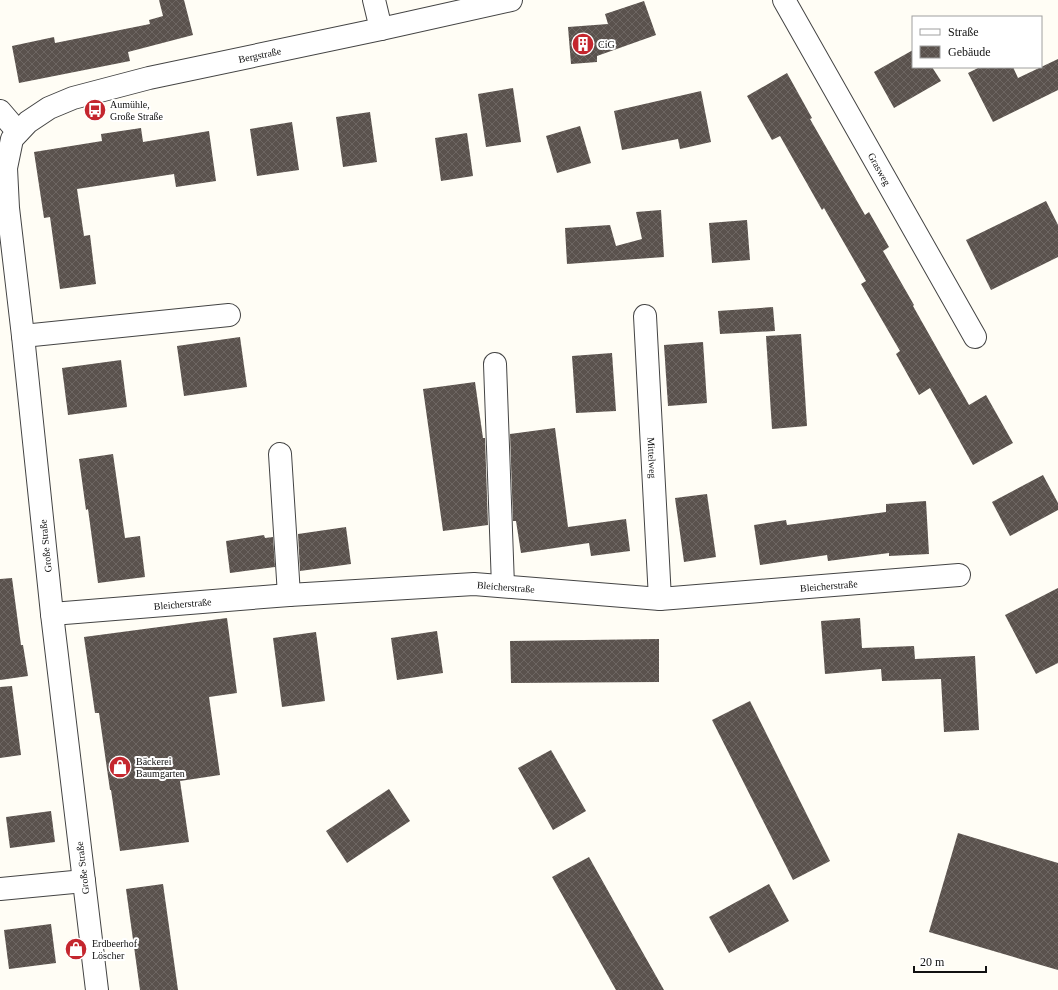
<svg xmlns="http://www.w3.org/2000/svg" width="1058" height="990" font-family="'Times New Roman',serif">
	<defs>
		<pattern id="building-cross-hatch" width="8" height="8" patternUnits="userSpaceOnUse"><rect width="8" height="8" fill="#5a524d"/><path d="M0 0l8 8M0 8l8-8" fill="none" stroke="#6d6662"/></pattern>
	</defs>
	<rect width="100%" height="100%" fill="#fffdf5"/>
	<!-- building -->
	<g fill="url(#building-cross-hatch)">
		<polygon points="159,0 184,0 193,35 128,52 130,61 19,83 12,46 54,37 55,43 150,24 149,20 163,16"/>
		<polygon points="644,1 656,35 597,56 597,62 571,64 568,27 608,24 605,14"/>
		<polygon points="913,50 913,67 932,67 941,81 894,108 874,72"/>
		<polygon points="1058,59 1058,90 993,122 968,73 980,67 1013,67 1018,78"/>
		<polygon points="787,73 812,118 810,119 865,215 869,212 889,247 883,251 914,305 913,306 969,405 986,395 1013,443 973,465 930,388 919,395 896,354 900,351 861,284 866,281 824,208 822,210 780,136 772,140 747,96"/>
		<polygon points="513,88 521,142 486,147 478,94"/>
		<polygon points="701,91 711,142 680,149 678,139 622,150 614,111"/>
		<polygon points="370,112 377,162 343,167 336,117"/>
		<polygon points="292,122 299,170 257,176 250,129"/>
		<polygon points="580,126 591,163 557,173 546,136"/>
		<polygon points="141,128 143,142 209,131 216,181 176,187 174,174 77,189 84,236 90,235 96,284 60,289 50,217 44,218 34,152 102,141 101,134"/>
		<polygon points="467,133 473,176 441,181 435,138"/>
		<polygon points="1046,201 1058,225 1058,257 991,290 966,240"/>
		<polygon points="661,210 664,257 567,264 565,228 610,225 616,246 642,239 636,212"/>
		<polygon points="747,220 750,260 712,263 709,223"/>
		<polygon points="773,307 775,331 720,334 718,311"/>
		<polygon points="801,334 807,426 772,429 766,336"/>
		<polygon points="240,337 247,387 184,396 177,346"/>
		<polygon points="703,342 707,403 668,406 664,345"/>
		<polygon points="612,353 616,411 576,413 572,356"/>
		<polygon points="121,360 127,407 68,415 62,368"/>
		<polygon points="475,382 483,438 485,438 488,525 443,531 423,389"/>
		<polygon points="555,428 568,527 626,519 630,551 591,556 589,543 521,553 516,521 513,521 510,434"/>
		<polygon points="113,454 125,538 140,536 145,577 98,583 88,509 86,510 79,459"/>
		<polygon points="1043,475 1058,503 1058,510 1010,536 992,502"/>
		<polygon points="707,494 716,557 684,562 675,498"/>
		<polygon points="926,501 929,554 889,556 889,553 828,561 827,555 760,565 754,525 786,520 787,525 886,512 886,504"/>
		<polygon points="346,527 351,564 300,571 298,534"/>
		<polygon points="264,535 265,538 273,537 275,567 230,573 226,541"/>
		<polygon points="12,578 21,645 23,645 28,676 0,680 0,579"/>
		<polygon points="1058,588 1058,663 1036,674 1005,615"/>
		<polygon points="227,618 237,693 209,697 220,775 180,781 189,842 120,851 111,790 110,790 99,713 95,713 84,637"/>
		<polygon points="860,618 862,648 914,646 915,659 975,656 979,730 944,732 941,679 882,681 881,669 825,674 821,621"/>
		<polygon points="437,631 443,673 397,680 391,638"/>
		<polygon points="316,632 325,701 282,707 273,638"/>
		<polygon points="659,639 659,682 511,683 510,641"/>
		<polygon points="12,686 21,755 0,758 0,687"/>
		<polygon points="750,701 830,861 793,880 712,720"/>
		<polygon points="551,750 586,811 553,830 518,768"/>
		<polygon points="389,789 410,821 347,863 326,831"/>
		<polygon points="51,811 55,842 10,848 6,817"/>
		<polygon points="958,833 1058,863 1058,970 929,932"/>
		<polygon points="589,857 630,930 664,990 616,990 552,877"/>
		<polygon points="163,884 178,990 140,990 126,889"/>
		<polygon points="769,884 789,921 729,953 709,917"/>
		<polygon points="51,924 56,963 9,969 4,930"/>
	</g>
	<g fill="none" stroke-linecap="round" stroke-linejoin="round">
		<!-- minor casing -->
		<g stroke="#444" stroke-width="24">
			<g id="minor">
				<polyline points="374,0 381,29"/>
				<path id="s1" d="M784,0L975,337"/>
				<polyline points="0,111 18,132"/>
				<path id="s2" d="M645,316L660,599"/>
				<polyline points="23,336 229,315"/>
				<polyline points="495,364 503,586"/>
				<polyline points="280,454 289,595"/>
				<path id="s3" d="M52,614L289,595L474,584L660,599L959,575"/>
				<polyline points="0,889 84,881"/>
				<path id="s4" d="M97,990L52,614L23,336L8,208L6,168L12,139L28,122L49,108L73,98L149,78L381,29L511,0"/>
			</g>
		</g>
		<!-- minor -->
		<use href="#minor" stroke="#fff" stroke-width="22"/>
	</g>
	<!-- icons -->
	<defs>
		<g id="building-disc" transform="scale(1.15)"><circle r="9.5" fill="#c4262e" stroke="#fff"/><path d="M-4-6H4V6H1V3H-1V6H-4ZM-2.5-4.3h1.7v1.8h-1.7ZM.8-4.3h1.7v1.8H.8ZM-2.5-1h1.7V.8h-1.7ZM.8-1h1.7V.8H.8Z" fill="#fff"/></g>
		<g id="bus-disc" transform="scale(1.15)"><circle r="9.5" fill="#c4262e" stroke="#fff"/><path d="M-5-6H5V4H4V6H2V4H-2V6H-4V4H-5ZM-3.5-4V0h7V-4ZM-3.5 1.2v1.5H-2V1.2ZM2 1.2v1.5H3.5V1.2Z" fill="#fff"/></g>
		<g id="shop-disc" transform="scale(1.15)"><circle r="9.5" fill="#c4262e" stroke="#fff"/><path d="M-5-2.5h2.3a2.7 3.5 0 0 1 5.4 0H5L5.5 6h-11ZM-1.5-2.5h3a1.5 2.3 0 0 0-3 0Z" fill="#fff"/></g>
	</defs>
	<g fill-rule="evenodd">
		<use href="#building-disc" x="583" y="44"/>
		<use href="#bus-disc" x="95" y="110"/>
		<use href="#shop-disc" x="120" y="767"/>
		<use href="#shop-disc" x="76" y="949"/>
	</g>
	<g text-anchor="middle" stroke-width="4" stroke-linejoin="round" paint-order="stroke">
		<!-- poi labels -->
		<g font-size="10" fill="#111" stroke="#fff" text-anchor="start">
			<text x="598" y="48">CiG</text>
			<text x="110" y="108">Aumühle,<tspan x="110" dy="12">Große Straße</tspan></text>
			<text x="136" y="765">Bäckerei<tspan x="136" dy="12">Baumgarten</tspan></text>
			<text x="92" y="947">Erdbeerhof<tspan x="92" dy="12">Löscher</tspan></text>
		</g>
		<!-- street labels -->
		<g font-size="10" fill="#111" stroke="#fff">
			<text dy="4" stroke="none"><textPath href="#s4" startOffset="1123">Bergstraße</textPath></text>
			<text dy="4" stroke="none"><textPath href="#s1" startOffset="194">Grasweg</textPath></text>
			<text dy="4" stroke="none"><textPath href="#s2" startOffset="142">Mittelweg</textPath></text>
			<text transform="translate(45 546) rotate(-96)" y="4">Große Straße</text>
			<text dy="4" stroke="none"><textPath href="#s3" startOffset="455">Bleicherstraße</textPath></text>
			<text dy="4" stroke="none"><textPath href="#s3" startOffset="779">Bleicherstraße</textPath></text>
			<text dy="4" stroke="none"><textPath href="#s3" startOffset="131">Bleicherstraße</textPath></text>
			<text transform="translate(82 868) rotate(-97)" y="4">Große Straße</text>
		</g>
	</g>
	<!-- legend -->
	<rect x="912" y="16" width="130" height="52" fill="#ffffff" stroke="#a0a0a0"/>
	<rect x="920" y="29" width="20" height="6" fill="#ffffff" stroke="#a0a0a0"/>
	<text x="948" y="36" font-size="12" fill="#111111">Straße</text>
	<rect x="920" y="46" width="20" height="12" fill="url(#building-cross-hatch)" stroke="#a0a0a0"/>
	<text x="948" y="56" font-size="12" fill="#111111">Gebäude</text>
	<!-- scale -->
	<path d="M914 966v6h72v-6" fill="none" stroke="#111111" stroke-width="2"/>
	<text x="920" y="966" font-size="12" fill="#111111" stroke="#ffffff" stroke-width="3" paint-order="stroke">20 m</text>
</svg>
